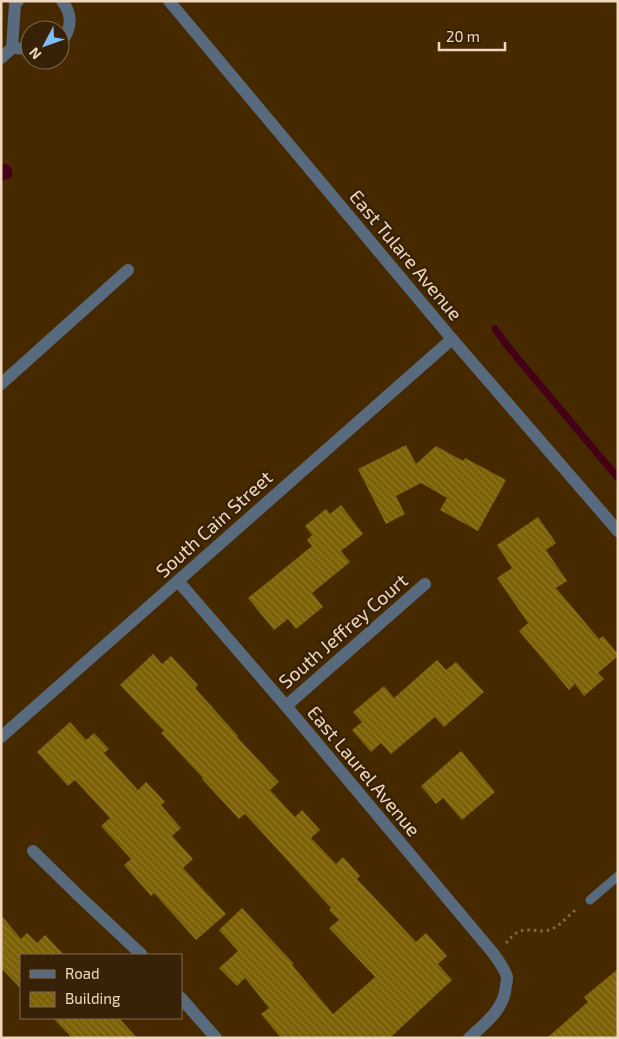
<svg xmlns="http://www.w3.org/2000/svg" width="619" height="1039" font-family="'Exo 2',sans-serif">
	<defs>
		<pattern id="building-back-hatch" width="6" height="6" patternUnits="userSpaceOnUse" patternTransform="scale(1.25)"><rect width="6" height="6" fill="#7d6106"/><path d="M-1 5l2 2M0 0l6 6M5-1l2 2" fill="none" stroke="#907728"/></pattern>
	</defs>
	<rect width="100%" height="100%" fill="#472900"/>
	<!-- water -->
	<path fill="#450017" d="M6,164C12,167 14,172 11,178L1,181V165Z"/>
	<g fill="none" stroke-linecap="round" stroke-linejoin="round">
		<!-- stream -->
		<polyline stroke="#450017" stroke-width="7" points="495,329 509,348 618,478"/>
	</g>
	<!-- building -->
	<g fill="url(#building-back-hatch)">
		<polygon points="406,445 416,464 436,446 463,461 465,458 506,480 478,531 440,510 447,498 421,483 396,496 405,514 386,524 358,469"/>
		<polygon points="341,505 363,534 341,551 350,562 312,593 323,607 296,629 288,619 274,630 248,598 312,546 307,540 312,535 305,526 326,509 330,514"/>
		<polygon points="538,517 556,543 546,550 567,581 556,588 599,639 603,636 618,654 618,656 598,673 604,679 584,696 575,684 569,690 519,631 528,623 497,578 512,568 497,545"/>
		<polygon points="153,654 162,664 171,656 198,685 195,688 238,736 237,737 279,782 270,790 295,817 302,810 320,830 311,838 336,864 343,857 360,876 357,879 416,942 426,933 447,956 438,964 452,980 390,1038 281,1038 261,1014 269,1008 245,978 237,986 219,968 238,951 219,930 242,908 294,964 292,965 333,1014 375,977 329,928 339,920 329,910 331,908 245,814 239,819 202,779 203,778 161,733 164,731 120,685"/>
		<polygon points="437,660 446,670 456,662 484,692 444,727 435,717 391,754 381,743 371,752 352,730 362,722 353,712 384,686 394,698"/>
		<polygon points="70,722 86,740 94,733 109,749 104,753 138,790 146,782 165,802 161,805 181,828 172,836 193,859 183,868 226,914 196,940 154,893 151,896 124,865 131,859 101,826 110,818 75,780 68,786 37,752"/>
		<polygon points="461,751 495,792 462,820 443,798 436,804 421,786"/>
		<polygon points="1,915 21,939 27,933 37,943 45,935 64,955 21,955 21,989 1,968"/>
		<polygon points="618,969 618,1038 547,1038 588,1002 584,997"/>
		<polygon points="53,1018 119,1018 137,1038 72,1038"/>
	</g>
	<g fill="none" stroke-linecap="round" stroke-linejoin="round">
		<!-- path -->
		<path stroke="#856946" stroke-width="3" stroke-dasharray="2.5 4" stroke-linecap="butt" d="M506,943C509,939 513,935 518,932C527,927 539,933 549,930C560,927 568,915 577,909"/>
		<!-- service -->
		<polyline stroke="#586b7e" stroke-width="9" points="590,900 618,876"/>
		<!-- minor -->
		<g stroke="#586b7e" stroke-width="12">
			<path d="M60,44C71,30 74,16 62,1"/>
			<polyline points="12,48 15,4 18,1"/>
			<polyline points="12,48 30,49"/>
			<polyline points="1,58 12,48"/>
			<polyline points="1,384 128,270"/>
			<path d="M178,581L286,706L493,953C498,960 505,969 507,977C507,980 507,982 506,985C505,1008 486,1023 469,1038"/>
			<polyline points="286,706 425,584"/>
			<polyline points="1,737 452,339"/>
			<polyline points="33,851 79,896 142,955"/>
			<polyline points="181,998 216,1038"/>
		</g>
		<!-- tertiary -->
		<polyline stroke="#586b7e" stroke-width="12" points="169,1 452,339 618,531"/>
	</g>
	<g text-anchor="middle" stroke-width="5" stroke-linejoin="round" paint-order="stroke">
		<!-- street labels -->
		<g font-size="19" fill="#f0d8c0" stroke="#372207">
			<text transform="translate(406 255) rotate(50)" y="7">East Tulare Avenue</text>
			<text transform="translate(214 524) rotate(-42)" y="7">South Cain Street</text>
			<text transform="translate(343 631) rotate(-41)" y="7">South Jeffrey Court</text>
			<text transform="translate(364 771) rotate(50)" y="7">East Laurel Avenue</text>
		</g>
	</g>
	<!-- border -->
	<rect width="619" height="1039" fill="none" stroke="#f0d8c0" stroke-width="5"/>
	<!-- legend -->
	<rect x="20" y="954" width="162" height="65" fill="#372207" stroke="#816b51"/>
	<rect x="30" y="970" width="25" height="8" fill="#586b7e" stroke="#816b51"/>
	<text x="65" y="979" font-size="15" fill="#f0d8c0">Road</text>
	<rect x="30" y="992" width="25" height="15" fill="url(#building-back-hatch)" stroke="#816b51"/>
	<text x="65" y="1004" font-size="15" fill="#f0d8c0">Building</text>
	<!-- north arrow -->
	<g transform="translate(45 45) rotate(229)"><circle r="24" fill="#372207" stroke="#816b51"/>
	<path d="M0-4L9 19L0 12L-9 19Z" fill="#7fbdf9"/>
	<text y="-8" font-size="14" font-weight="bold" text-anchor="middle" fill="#f0d8c0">N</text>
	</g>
	<!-- scale -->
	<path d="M439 42v8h66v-8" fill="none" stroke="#f0d8c0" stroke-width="2.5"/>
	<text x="446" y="42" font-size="15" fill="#f0d8c0" stroke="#372207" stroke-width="4" paint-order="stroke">20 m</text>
</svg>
